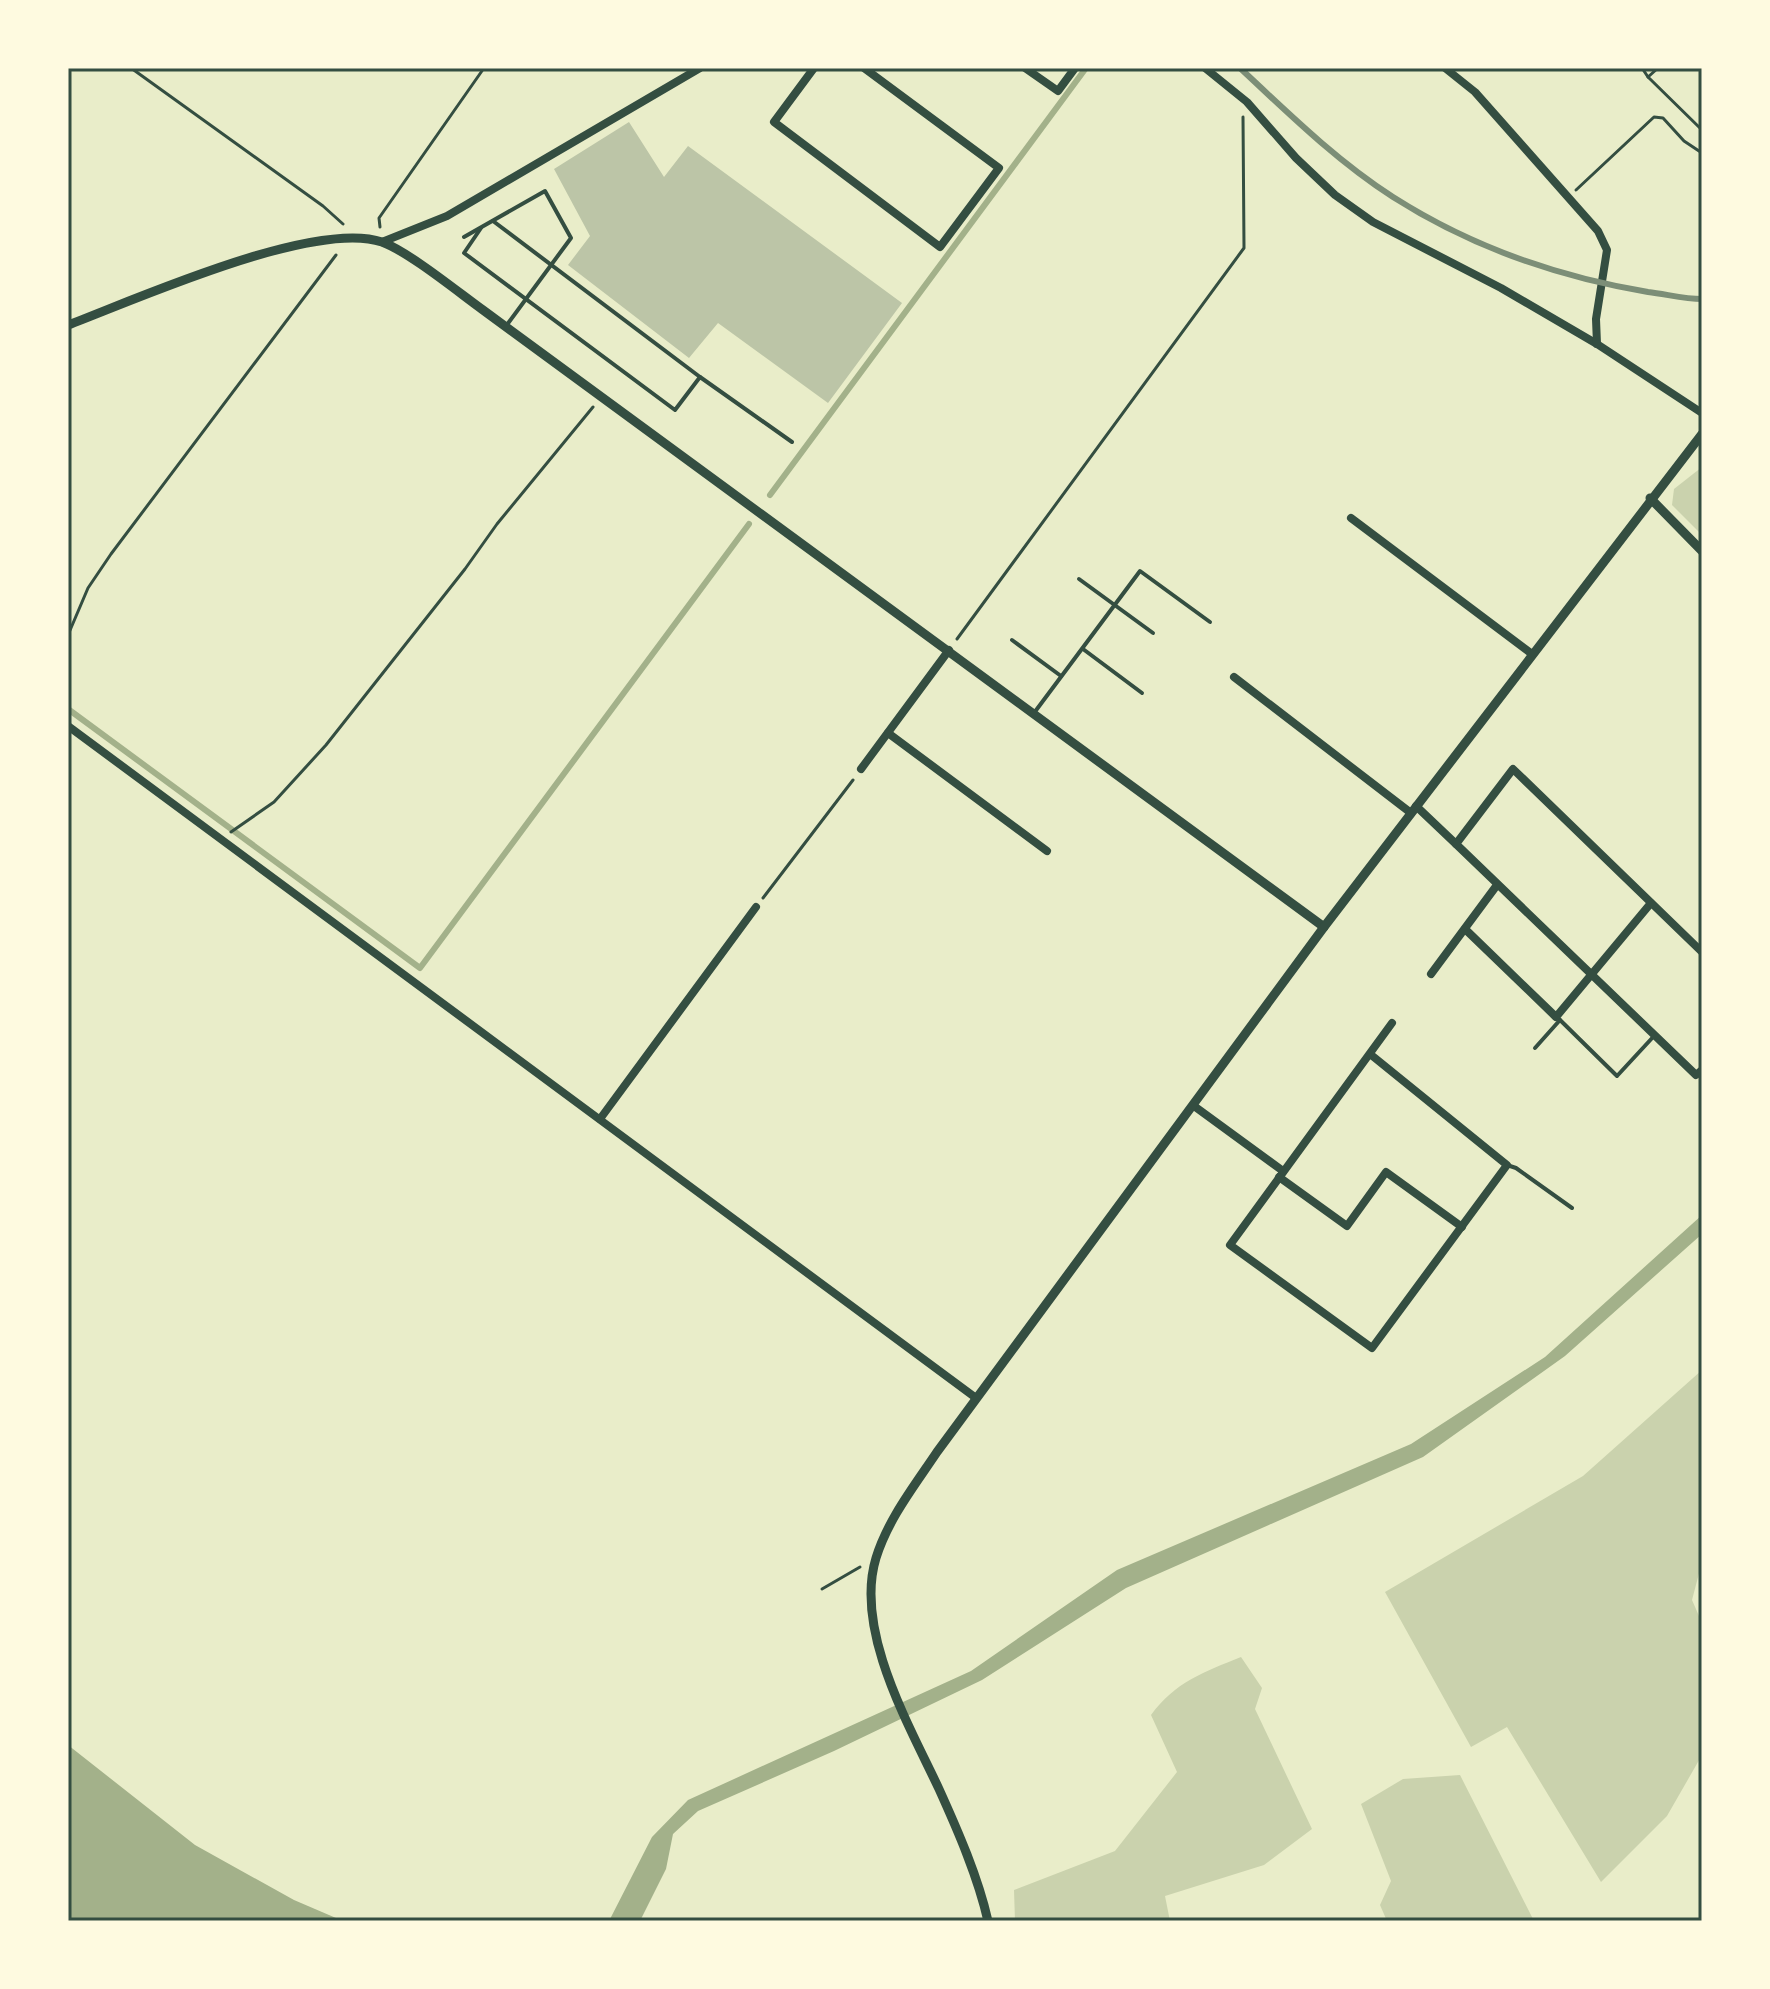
<svg xmlns="http://www.w3.org/2000/svg" width="1770" height="1989" font-family="Overpass,sans-serif">
	<rect width="100%" height="100%" fill="#e9edc9"/>
	<!-- green -->
	<g fill="#cad2ad">
		<polygon points="1702,467 1702,535 1672,505 1674,489"/>
		<polygon points="1702,1370 1702,1562 1692,1600 1702,1623 1702,1755 1667,1816 1601,1882 1507,1727 1471,1747 1385,1592 1583,1476"/>
		<path d="M1241,1657L1262,1688L1255,1709L1312,1829L1264,1865L1165,1896L1170,1921H1015L1014,1890L1115,1851L1177,1772L1151,1715C1175,1682 1204,1672 1241,1657Z"/>
		<polygon points="1460,1775 1534,1921 1387,1921 1380,1905 1391,1881 1361,1804 1403,1779"/>
	</g>
	<!-- water -->
	<g fill="#a3b18a">
		<polygon points="1702,1215 1702,1234 1565,1356 1423,1457 1126,1588 982,1680 834,1751 698,1811 673,1834 666,1869 640,1921 609,1921 652,1837 688,1800 971,1671 1117,1570 1411,1444 1545,1357"/>
		<polygon points="68,1745 195,1845 294,1900 343,1921 68,1921"/>
	</g>
	<g fill="none" stroke-linecap="round" stroke-linejoin="round">
		<!-- stream -->
		<g stroke="#a3b18a" stroke-width="6">
			<polyline points="770,495 1086,68"/>
			<polyline points="68,709 420,968 749,524"/>
		</g>
	</g>
	<!-- building -->
	<polygon fill="#bcc5a7" points="629,122 664,177 688,146 902,303 828,403 718,323 689,358 568,265 590,236 554,169"/>
	<g fill="none" stroke-linecap="round" stroke-linejoin="round">
		<!-- path -->
		<g stroke="#344e41" stroke-width="3">
			<polyline points="131,68 323,206 343,224"/>
			<polyline points="1642,68 1648,77 1702,130"/>
			<polyline points="1648,77 1658,68"/>
			<polyline points="1576,190 1654,117 1663,118 1684,141 1702,153"/>
			<polyline points="380,227 379,218 484,68"/>
			<polyline points="68,635 88,588 111,554 336,255"/>
			<polyline points="957,639 1244,248 1243,117"/>
			<polyline points="231,832 274,802 326,745 465,569 497,524 593,407"/>
			<polyline points="763,898 853,780"/>
			<polyline points="822,1589 860,1567"/>
		</g>
		<!-- service -->
		<g stroke="#344e41" stroke-width="4">
			<polyline points="493,221 700,377"/>
			<polyline points="481,228 464,253 675,410 700,377 792,442"/>
			<polyline points="464,237 545,191 571,238 506,326"/>
			<polyline points="1079,579 1153,633"/>
			<polyline points="1012,640 1061,676"/>
			<polyline points="1083,649 1142,693"/>
			<polyline points="1034,713 1140,571 1210,622"/>
			<polyline points="1558,1018 1617,1076 1654,1036"/>
			<polyline points="1535,1048 1560,1020"/>
			<polyline points="1507,1165 1516,1168 1572,1208"/>
		</g>
		<!-- minor -->
		<g stroke="#344e41" stroke-width="8">
			<polyline points="814,68 774,122 940,247 999,168 864,68"/>
			<polyline points="1025,68 1058,91 1075,68"/>
			<polyline points="1205,68 1247,102 1296,158 1335,195 1373,222 1501,288 1597,344 1702,413"/>
			<polyline points="1445,68 1475,92 1598,231 1607,250 1596,319 1597,344"/>
			<polyline points="382,242 447,216 700,68"/>
			<polyline points="1351,518 1532,654"/>
			<polyline points="1234,677 1411,813"/>
			<polyline points="68,726 976,1398"/>
			<polyline points="888,733 1047,851"/>
			<polyline points="861,769 949,650"/>
			<polyline points="1416,806 1456,844"/>
			<polyline points="1465,929 1556,1017 1651,903"/>
			<polyline points="1702,952 1513,769 1456,844 1696,1075 1702,1070"/>
			<polyline points="1431,974 1497,885"/>
			<polyline points="1370,1054 1507,1165 1372,1348 1230,1245 1392,1023"/>
			<polyline points="1194,1106 1283,1171"/>
			<polyline points="600,1119 756,907"/>
			<polyline points="1279,1177 1347,1226 1386,1172 1462,1227"/>
		</g>
		<!-- tertiary -->
		<g stroke="#344e41" stroke-width="9">
			<path d="M68,325C137,299 315,219 382,242C409,252 458,292 483,310L1324,927"/>
			<polyline points="1650,498 1702,551"/>
			<path d="M988,1921C978,1877 958,1831 939,1789C909,1725 854,1630 876,1558C888,1519 915,1485 937,1452L1324,927L1702,434"/>
		</g>
		<!-- rail -->
		<path stroke="#7c8e77" stroke-width="6" d="M1240,68C1288,113 1337,161 1393,197C1470,246 1558,277 1648,292C1666,294 1684,299 1702,299"/>
	</g>
	<!-- border -->
	<rect width="1770" height="1989" fill="none" stroke="#fefae0" stroke-width="140"/>
	<rect x="70" y="70" width="1630" height="1849" fill="none" stroke="#344e41" stroke-width="3"/>
</svg>
